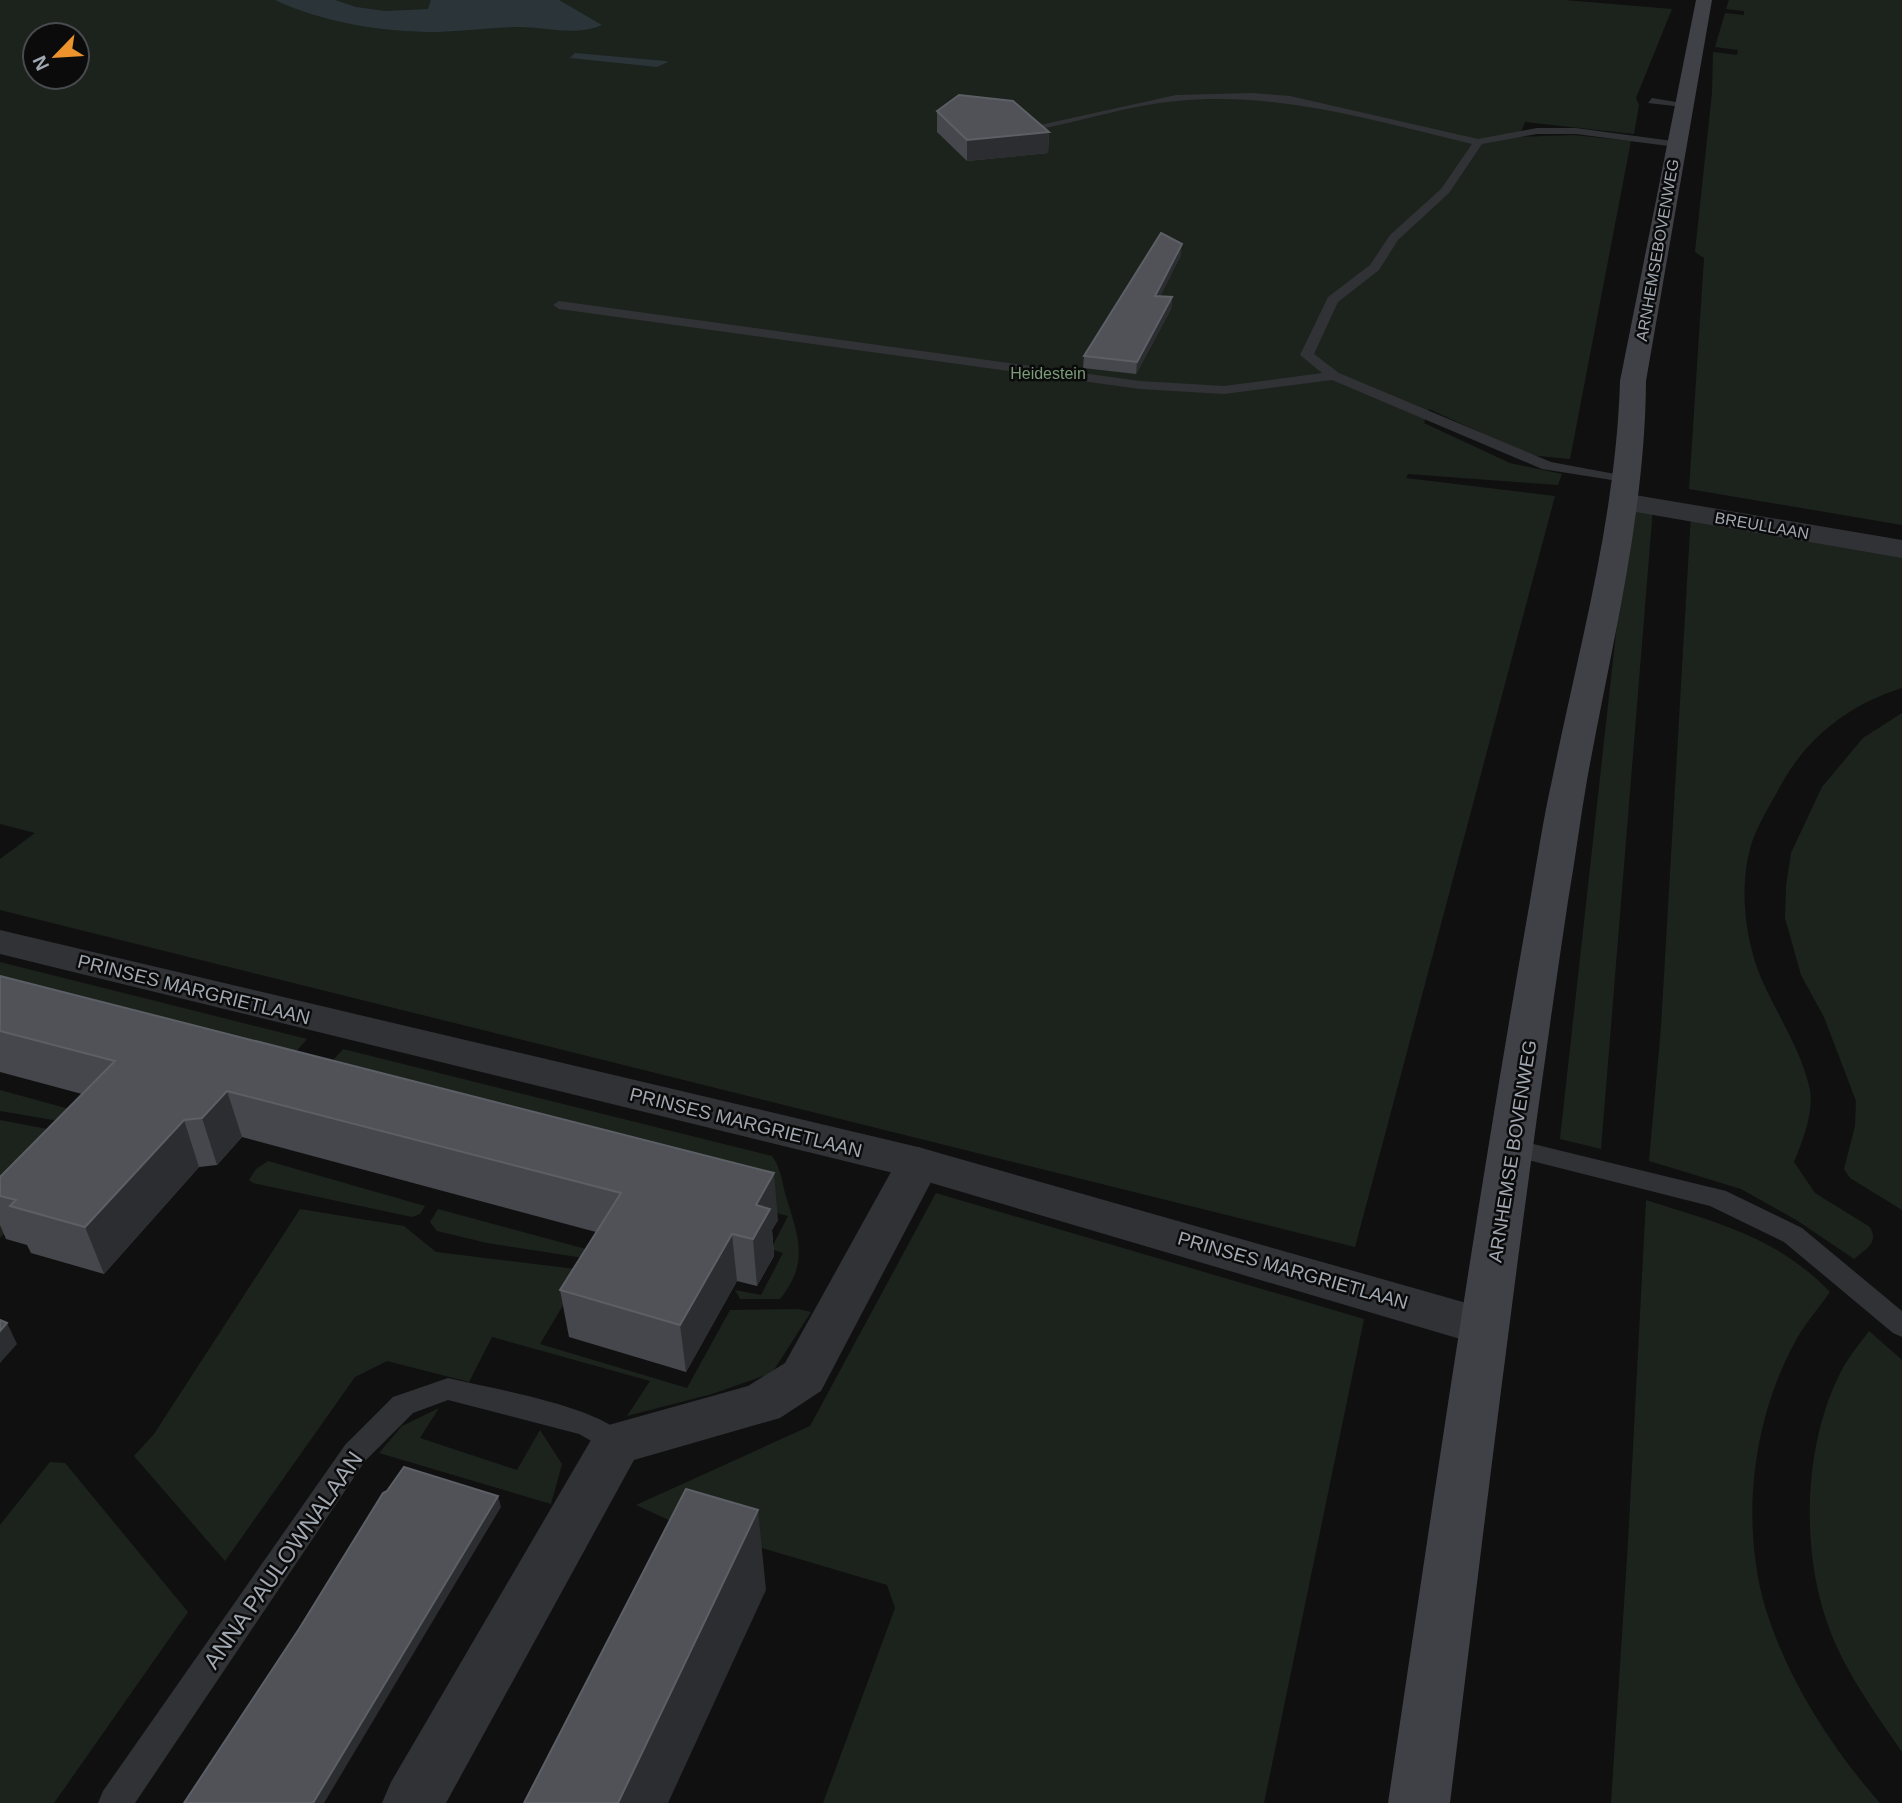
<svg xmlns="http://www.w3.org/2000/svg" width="1902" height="1803" font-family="Arial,sans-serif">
	<rect width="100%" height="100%" fill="#101011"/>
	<!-- green -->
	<g fill="#1c231c" fill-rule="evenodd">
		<path d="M0,0H1565L1672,9L1636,98L1639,105L1634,134L1525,122L1519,137L1574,135L1631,141L1570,459L1529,455L1429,409L1424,423L1510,463L1562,474L1558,485L1408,474L1406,478L1555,496L1355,1247L0,910V859L35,833L0,824ZM35,35H77V77H35Z"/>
		<polygon points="1729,0 1902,0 1902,525 1689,489 1704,258 1695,252 1712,93 1713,52 1737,55 1738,50 1715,47 1725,13 1744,15 1744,11 1726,9"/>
		<polygon points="1630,507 1653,508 1601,1149 1560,1139"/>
		<path d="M1691,514L1902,550V688C1850,704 1807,737 1781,785C1771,803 1759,823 1752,842C1739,883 1744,934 1759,973C1775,1012 1801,1048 1810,1090C1814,1113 1802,1142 1794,1162L1815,1193L1870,1227C1879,1243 1866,1249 1854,1259L1798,1221L1741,1189L1649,1161L1661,1027Z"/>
		<polygon points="1902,713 1902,1210 1850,1178 1844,1169 1855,1126 1856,1101 1824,1017 1801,975 1785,918 1786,886 1791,853 1822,787 1863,738"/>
		<polygon points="0,962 307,1039 265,1087 0,1018"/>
		<path d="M343,1049L772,1156C780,1166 782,1181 785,1193C797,1234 811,1261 780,1299H740L735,1290L761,1295L783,1253L771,1249L788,1216L321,1094L316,1079Z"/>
		<polygon points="0,1090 201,1145 0,1111"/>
		<polygon points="0,1120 95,1138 0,1238"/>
		<polygon points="268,1161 425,1206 420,1214 412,1217 253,1183 249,1180 256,1169"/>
		<polygon points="936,1193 1364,1319 1264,1803 823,1803 895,1608 887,1585 671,1521 636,1505 810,1426"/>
		<path d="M1646,1200C1717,1223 1776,1236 1830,1292C1818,1309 1803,1326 1794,1344C1750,1425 1739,1535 1770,1622C1793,1688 1834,1751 1880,1803H1611L1628,1543Z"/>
		<polygon points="300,1209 404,1226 436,1252 584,1270 540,1344 687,1388 730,1310 798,1309 811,1312 772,1373 712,1394 627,1416 650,1381 492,1337 469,1382 387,1361 355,1377 225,1561 134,1456 154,1434"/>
		<polygon points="438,1209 723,1286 603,1261 487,1243 437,1231 430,1222"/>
		<path d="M1869,1331L1902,1360V1752C1874,1711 1843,1669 1827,1622C1800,1545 1804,1438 1844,1366C1851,1354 1861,1342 1869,1331Z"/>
		<polygon points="439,1408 420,1438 517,1470 540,1430 562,1464 551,1504 379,1453 402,1426"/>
		<polygon points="50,1462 65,1463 188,1612 54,1803 0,1803 0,1525"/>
	</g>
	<!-- water -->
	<g fill="#2a3439">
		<path d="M275,0H335L356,7L385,11L428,9L431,0H559L602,25C577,36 549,28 522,27C494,27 465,31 437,32C383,32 324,23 275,0Z"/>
		<polygon points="575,53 666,61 668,62 657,67 570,58"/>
	</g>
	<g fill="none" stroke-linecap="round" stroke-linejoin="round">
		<!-- service -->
		<g fill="#313236" fill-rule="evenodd">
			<path d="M1251,93L1290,96L1478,139L1537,128H1576L1680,142V146L1676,147L1576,134H1537L1482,144L1449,193L1398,240L1379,270L1338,302L1314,354L1339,373L1551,462L1631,477V483L1542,469L1332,380L1224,394L1140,389L559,309L553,305L559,301L1140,381L1224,386L1322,373L1300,355L1328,297L1370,265L1390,235L1441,189L1472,144C1374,121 1278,91 1177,101C1130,105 1082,121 1036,130L1031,127L1176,95Z"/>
			<polygon points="1652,98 1688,104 1683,107 1648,103"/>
			<polygon points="1513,1139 1726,1191 1802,1228 1902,1311 1902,1337 1893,1333 1784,1242 1710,1206 1504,1154 1501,1148 1504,1142"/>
			<path d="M448,1378C488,1388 613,1408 630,1443L626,1451L616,1455L579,1434L448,1400L413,1413L365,1461L135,1803H98L103,1791L345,1445L393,1397Z"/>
		</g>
		<!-- minor -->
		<polygon fill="#313236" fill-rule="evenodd" points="918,1147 934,1152 941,1163 821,1391 780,1418 634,1460 446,1803 382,1803 391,1782 598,1428 748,1386 785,1363 902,1152"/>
		<!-- tertiary -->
		<g fill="#313236" fill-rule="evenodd">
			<polygon points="1623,493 1902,540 1902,558 1613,508 1609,502 1613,496"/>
			<polygon points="0,930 918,1147 1484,1308 1501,1313 1509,1327 1501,1341 1484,1346 918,1179 0,954"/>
		</g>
		<!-- secondary -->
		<path fill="#3f4146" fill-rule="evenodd" d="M1696,0H1712L1646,381C1645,517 1611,647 1587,780C1580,820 1575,861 1568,901C1523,1201 1487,1502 1450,1803H1388C1433,1502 1477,1201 1530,901C1537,861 1543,820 1552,780C1579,647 1616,517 1620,381Z"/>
	</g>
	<!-- wall -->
	<g fill="#46474c">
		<polygon points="937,111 1049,132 1048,153 967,161 937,132"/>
		<polygon points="1181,255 1160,296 1172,297 1171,309 1136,374 1083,368 1084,356"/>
		<polygon points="0,976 778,1220 772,1230 774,1256 757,1286 737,1281 686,1372 569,1337 560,1290 596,1232 242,1137 217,1165 199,1167 104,1274 31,1253 27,1245 6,1239 0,1225 0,1177 82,1094 0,1072"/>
	</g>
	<!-- shaded-wall -->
	<g fill="#2c2d30">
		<polygon points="1049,132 1048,153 967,161 967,140"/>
		<polygon points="1182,244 1181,255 1155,307 1155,296"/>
		<polygon points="1172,297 1171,309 1136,374 1137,362"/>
		<polygon points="227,1091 242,1137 217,1165 202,1118"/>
		<polygon points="184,1120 199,1167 104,1274 85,1227"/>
		<polygon points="774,1173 778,1220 772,1230 774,1256 757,1286 753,1239 756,1205"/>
		<polygon points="732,1234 737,1281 686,1372 680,1325"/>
		<polygon points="7,1323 17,1344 0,1363 0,1331"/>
		<polygon points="498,1496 501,1507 324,1803 313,1803"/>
		<polygon points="758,1510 766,1590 668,1803 618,1803"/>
	</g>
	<!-- building -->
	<g fill="#505257" stroke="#5c5f65" stroke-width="2">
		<polygon points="959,95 1013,101 1049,132 967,140 937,111"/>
		<polygon points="1161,233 1182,244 1155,296 1172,297 1137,362 1084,356"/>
		<polygon points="0,976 774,1173 756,1205 770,1209 753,1239 732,1234 680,1325 560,1290 621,1193 227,1091 202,1118 184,1120 85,1227 10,1206 16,1200 0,1196 0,1177 115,1061 0,1031"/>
		<polygon points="0,1320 7,1323 0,1331"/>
		<polygon points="404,1467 498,1496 313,1803 184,1803 299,1629 383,1493 387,1491"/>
		<polygon points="686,1489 758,1510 618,1803 524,1803"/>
	</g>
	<g text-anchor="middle" stroke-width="5" stroke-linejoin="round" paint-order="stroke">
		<!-- far-street labels -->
		<g font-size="16" fill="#a1a8b1" stroke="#0b0b0c">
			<text transform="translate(1657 250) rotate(-80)" y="6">ARNHEMSEBOVENWEG</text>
			<text transform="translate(1762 525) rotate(10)" y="6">BREULLAAN</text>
		</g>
		<!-- far-park labels -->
		<g font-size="16" fill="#7b9c78" stroke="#0b0b0c">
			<text x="1048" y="379">Heidestein</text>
		</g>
		<!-- street labels -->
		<g font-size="19" fill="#a1a8b1" stroke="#0b0b0c">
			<text transform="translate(194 989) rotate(14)" y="7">PRINSES MARGRIETLAAN</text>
			<text transform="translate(746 1122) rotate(14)" y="7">PRINSES MARGRIETLAAN</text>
			<text transform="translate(1512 1151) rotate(-81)" y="7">ARNHEMSE BOVENWEG</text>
			<text transform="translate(1293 1270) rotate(16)" y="7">PRINSES MARGRIETLAAN</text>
		</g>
		<!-- near-street labels -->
		<g font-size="23" fill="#a1a8b1" stroke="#0b0b0c">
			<text transform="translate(283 1560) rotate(-55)" y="8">ANNA PAULOWNALAAN</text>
		</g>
	</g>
	<!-- north arrow -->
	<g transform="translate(56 56) rotate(245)"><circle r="33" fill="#0b0b0c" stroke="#474a4e" stroke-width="2"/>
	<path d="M0-5L12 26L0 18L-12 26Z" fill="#ec932d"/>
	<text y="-10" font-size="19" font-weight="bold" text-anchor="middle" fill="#a1a8b1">N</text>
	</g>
</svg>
